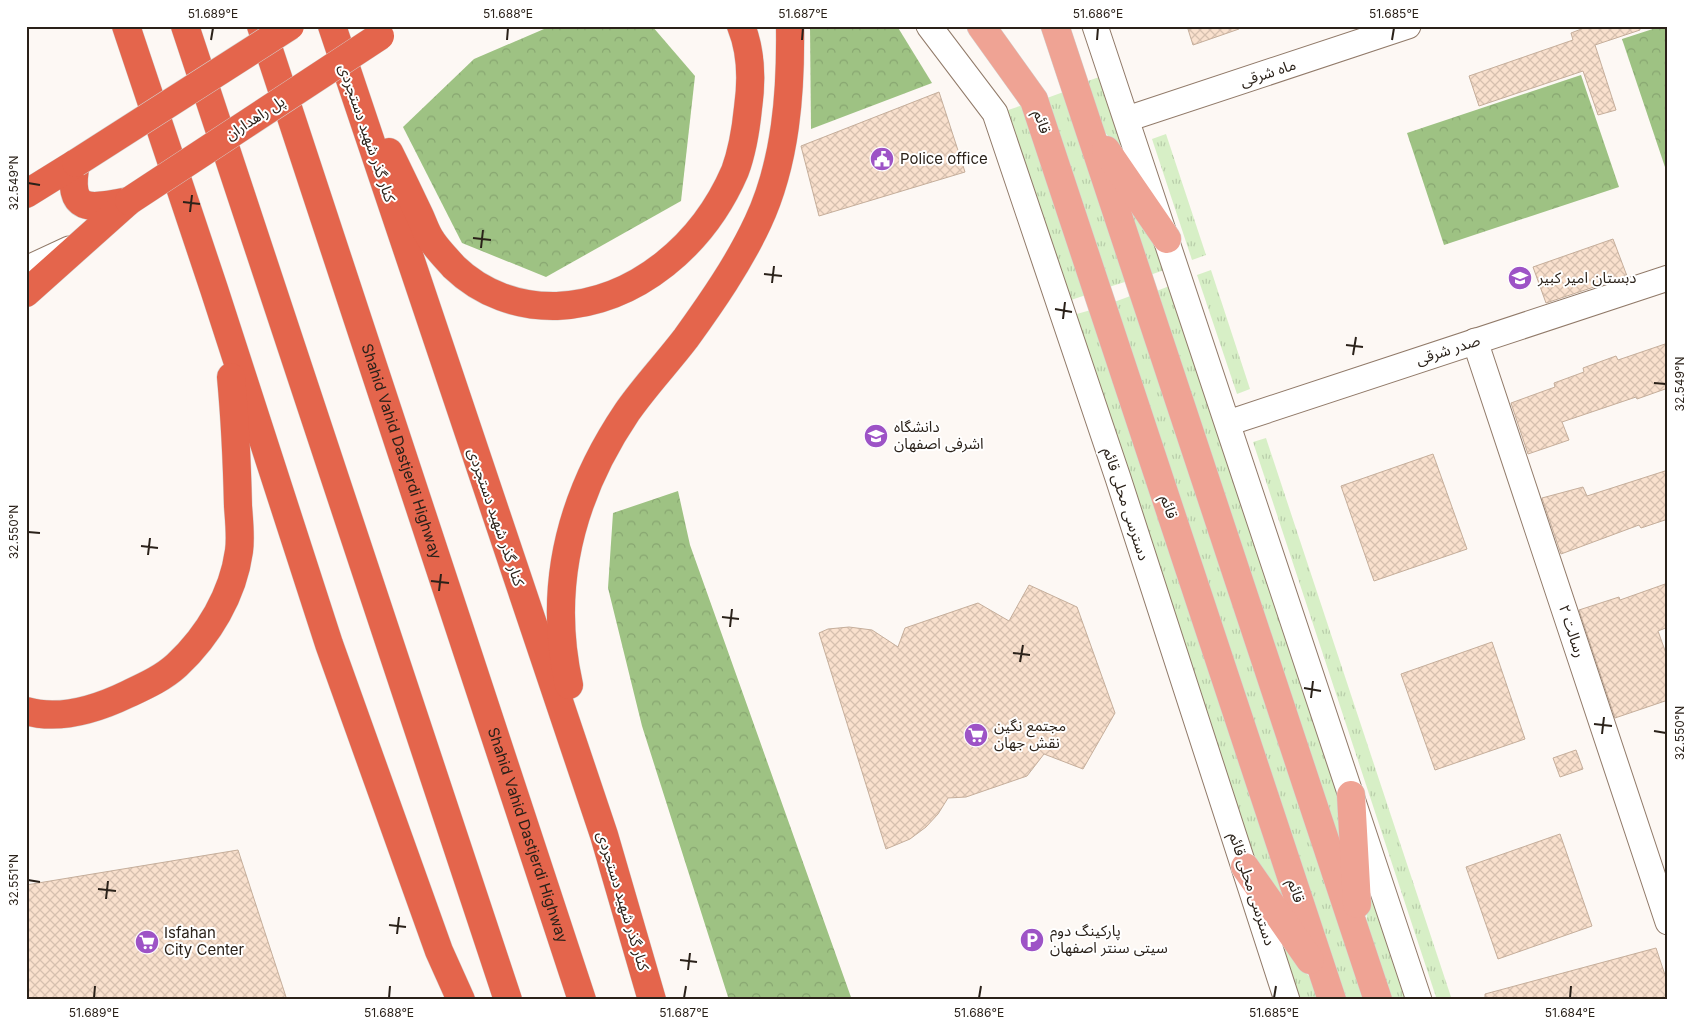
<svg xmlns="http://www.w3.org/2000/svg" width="1694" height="1026" font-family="Inter,'Noto Sans Arabic',sans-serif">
	<defs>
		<pattern id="grass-tufts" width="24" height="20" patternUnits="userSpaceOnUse" patternTransform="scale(1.25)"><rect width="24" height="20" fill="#d7efc6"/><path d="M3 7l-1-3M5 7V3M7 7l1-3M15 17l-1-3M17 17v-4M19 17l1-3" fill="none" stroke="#b9cdaa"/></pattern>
		<pattern id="forest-crowns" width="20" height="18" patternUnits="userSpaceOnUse" patternTransform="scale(1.25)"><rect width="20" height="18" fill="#9ec283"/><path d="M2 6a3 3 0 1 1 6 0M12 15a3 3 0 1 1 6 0" fill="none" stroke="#88a671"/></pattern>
		<pattern id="building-cross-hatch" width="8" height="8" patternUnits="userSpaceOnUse" patternTransform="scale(1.25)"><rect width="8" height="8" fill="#f9e0cd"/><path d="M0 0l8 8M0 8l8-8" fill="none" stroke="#d6c0af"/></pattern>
	</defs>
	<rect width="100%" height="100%" fill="#fdf8f4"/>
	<!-- grass -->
	<g fill="url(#grass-tufts)">
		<polygon points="1102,76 1131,164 1099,125 1085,82"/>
		<polygon points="1069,90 1131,280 1109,287 1047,98"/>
		<polygon points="1023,105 1086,295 1068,301 1005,111"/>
		<polygon points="1166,134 1206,255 1192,260 1152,139"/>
		<polygon points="1123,196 1159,242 1167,269 1150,275"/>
		<polygon points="1211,270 1250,389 1237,394 1197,275"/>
		<polygon points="1172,285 1343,803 1342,860 1154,292"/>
		<polygon points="1136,294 1370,1000 1345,1000 1114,302"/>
		<polygon points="1091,310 1290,911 1255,865 1073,315"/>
		<polygon points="1266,438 1452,1000 1437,1000 1253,442"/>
		<polygon points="1369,878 1410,1000 1390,1000 1366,928"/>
		<polygon points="1280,942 1313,981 1319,1000 1300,1000"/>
	</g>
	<!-- forest -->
	<g fill="url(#forest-crowns)">
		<polygon points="551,26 652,26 695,76 681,201 546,277 462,243 403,127 474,59"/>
		<polygon points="810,26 897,26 932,83 811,129"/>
		<polygon points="1662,26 1668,26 1668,176 1622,39"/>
		<polygon points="1581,75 1619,187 1444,245 1407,133"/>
		<polygon points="678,491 690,545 852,1000 729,1000 642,726 608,588 613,513"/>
	</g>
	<!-- building -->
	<g fill="url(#building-cross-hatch)" stroke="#c5ae9b">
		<polygon points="1187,26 1238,26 1239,29 1193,45"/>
		<polygon points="1589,26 1640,26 1640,30 1595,45 1616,110 1598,115 1583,71 1479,106 1469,76 1573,40 1571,33"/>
		<polygon points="939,92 965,172 819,216 801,146"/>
		<polygon points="1613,239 1627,276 1546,303 1533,267"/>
		<polygon points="1668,343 1668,388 1637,399 1636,397 1562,422 1569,440 1528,454 1511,403 1555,387 1554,383 1584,372 1583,368 1616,356 1618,360"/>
		<polygon points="1433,454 1467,549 1374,581 1341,486"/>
		<polygon points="1668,470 1668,519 1641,528 1639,525 1561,554 1542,498 1583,487 1587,496"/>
		<polygon points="1668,583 1668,627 1658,631 1668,659 1668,700 1615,718 1579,610 1619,597 1620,600"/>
		<polygon points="1029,585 1077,607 1115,713 1083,769 1044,754 1027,776 966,797 948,798 938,814 926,827 910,839 886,849 819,633 828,629 849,627 872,630 898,647 905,628 978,603 1009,621"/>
		<polygon points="1492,642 1525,739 1435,770 1401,674"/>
		<polygon points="1576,750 1583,769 1560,777 1553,758"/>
		<polygon points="1560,834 1592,926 1498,959 1466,867"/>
		<polygon points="238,850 287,1000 26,1000 26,885"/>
		<polygon points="1656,948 1668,984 1668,1000 1485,1000 1485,994"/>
	</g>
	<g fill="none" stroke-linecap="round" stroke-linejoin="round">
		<!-- minor casing -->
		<g stroke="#917a69" stroke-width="27">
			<g id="minor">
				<polyline points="929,26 995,113 1118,478 1287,1000"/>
				<polyline points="1095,26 1419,1000"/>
				<polyline points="1127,119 1408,26"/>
				<polyline points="26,269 69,249"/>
				<polyline points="1475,341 1668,922"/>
				<polyline points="1228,423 1668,278"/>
			</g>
		</g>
		<!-- major casing -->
		<g stroke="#d4d3d1" stroke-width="29">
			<g id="major">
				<polyline points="981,26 1034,100 1332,1000"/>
				<polyline points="1055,26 1378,1000"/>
				<polyline points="1106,150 1167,239"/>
				<polyline points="1351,795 1357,904"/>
				<polyline points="1245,867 1310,960"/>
			</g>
		</g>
		<!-- highway casing -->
		<g stroke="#d4d3d1" stroke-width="29">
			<g id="highway">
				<polyline points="126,26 214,289 329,644 439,951 461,1000"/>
				<polyline points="185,26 508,1000"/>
				<path id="s1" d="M261,26L582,1000"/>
				<polyline points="332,26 604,835 652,1000"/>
				<path d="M389,152C399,172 409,193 419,214C423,222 426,233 432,241C438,250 447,259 454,267C482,294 519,307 557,306C638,302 704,243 735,171C742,152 746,128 748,108C752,80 752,53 741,26"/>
				<path d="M76,163C66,214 90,209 129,201"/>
				<polyline points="26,194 76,163"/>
				<polyline points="26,293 129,201"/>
				<path d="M569,685C547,586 571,495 627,412C645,386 667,363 686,338C712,302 739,263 758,222C786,162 791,92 790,26"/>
				<path d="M26,711C60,721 97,709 128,694C145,686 163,678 177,665C208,636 233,595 239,551C241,537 239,520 238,506C237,463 235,420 231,377"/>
			</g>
		</g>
		<!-- minor -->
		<use href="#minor" stroke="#fff" stroke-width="25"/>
		<!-- major -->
		<use href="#major" stroke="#efa394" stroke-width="28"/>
		<!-- highway -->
		<use href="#highway" stroke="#e4654c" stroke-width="28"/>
		<!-- highway-bridge casing -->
		<g stroke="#d4d3d1" stroke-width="29" stroke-linecap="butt">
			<g id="highway-bridge">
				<polyline points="76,163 290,26"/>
				<polyline points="129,201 380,36"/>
			</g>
		</g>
		<!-- highway-bridge -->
		<use href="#highway-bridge" stroke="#e4654c" stroke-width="28"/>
	</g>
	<!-- ticks -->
	<path fill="none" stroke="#2a2119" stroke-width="2" d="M211,40L213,28M507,40L508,28M802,40L803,28M1097,40L1098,28M1392,40L1394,28M28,183L40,185M183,202L200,204M190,212L192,195M473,238L491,240M481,248L483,230M764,274L782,276M772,283L774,266M1055,309L1072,312M1063,319L1065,302M1346,345L1363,347M1353,355L1356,337M1654,383L1666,384M28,532L40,533M141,546L158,548M148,555L150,538M431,581L449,583M439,591L441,574M722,617L739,619M730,627L732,609M1013,653L1030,655M1020,662L1023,645M1304,688L1321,691M1311,698L1313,681M1594,724L1612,726M1654,731L1666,733M1602,734L1604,717M28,880L40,882M98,889L116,891M106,899L108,881M389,925L406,927M397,934L399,917M680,960L697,962M688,970L690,953M94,998L95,986M389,998L390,986M684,998L686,986M979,998L981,986M1274,998L1276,986M1570,998L1571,986"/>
	<!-- icons -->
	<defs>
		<g id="civic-disc" transform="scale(1.25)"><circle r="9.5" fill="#9d53c6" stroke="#fff"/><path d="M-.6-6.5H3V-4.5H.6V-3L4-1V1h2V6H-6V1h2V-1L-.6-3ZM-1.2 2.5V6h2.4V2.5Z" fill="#fff"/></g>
		<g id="school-disc" transform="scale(1.25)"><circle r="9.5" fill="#9d53c6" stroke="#fff"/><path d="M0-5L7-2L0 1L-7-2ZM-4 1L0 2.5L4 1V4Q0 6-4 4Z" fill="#fff"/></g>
		<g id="university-disc" transform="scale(1.25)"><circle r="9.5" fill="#9d53c6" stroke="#fff"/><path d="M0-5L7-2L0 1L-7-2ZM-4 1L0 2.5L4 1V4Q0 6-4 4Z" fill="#fff"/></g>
		<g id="supermarket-disc" transform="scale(1.25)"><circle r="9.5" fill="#9d53c6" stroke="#fff"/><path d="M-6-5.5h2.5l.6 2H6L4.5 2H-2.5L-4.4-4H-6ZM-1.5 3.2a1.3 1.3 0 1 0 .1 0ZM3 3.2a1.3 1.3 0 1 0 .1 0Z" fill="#fff"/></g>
		<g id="parking-disc" transform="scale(1.25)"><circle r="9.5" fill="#9d53c6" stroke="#fff"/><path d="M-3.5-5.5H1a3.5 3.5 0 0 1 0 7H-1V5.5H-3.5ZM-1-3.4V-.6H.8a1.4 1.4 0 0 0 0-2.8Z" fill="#fff"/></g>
	</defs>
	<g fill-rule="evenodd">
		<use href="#civic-disc" x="882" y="159"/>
		<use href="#school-disc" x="1520" y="278"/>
		<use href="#university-disc" x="876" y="436"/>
		<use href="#supermarket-disc" x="976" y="735"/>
		<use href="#parking-disc" x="1032" y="940"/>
		<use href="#supermarket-disc" x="147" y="942"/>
	</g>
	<g text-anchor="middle" stroke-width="4" stroke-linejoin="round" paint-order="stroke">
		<!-- street labels -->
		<g font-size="15" fill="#2a2119" stroke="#fff">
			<text transform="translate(1268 73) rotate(-18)" y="5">ماه شرقی</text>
			<text transform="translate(255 118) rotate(-33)" y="5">پل راهداران</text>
			<text transform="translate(1042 122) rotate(72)" y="5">قائم</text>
			<text transform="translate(367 133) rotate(71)" y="5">کنار گذر شهید دستجردی</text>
			<text transform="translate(1448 350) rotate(-18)" y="5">صدر شرقی</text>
			<text dy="5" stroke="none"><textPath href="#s1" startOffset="448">Shahid Vahid Dastjerdi Highway</textPath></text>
			<text transform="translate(1126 504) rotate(72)" y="5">دسترسی محلی قائم</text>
			<text transform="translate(1169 507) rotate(72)" y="5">قائم</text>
			<text transform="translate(496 517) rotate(71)" y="5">کنار گذر شهید دستجردی</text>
			<text transform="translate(1572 631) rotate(72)" y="5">رسالت ۲</text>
			<text dy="5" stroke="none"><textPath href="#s1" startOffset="852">Shahid Vahid Dastjerdi Highway</textPath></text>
			<text transform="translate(1252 889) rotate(72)" y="5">دسترسی محلی قائم</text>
			<text transform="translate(1296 891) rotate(72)" y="5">قائم</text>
			<text transform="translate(623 901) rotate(73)" y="5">کنار گذر شهید دستجردی</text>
		</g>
		<!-- poi labels -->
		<g font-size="15" fill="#2a2119" stroke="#fff" text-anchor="start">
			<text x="900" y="164">Police office</text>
			<text x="1538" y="283">دبستان امیر کبیر</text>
			<text x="894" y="432">دانشگاه<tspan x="894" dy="17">اشرفی اصفهان</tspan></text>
			<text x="994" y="731">مجتمع نگین<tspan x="994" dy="17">نقش جهان</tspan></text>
			<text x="1050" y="936">پارکینگ دوم<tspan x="1050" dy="17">سیتی سنتر اصفهان</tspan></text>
			<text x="164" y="938">Isfahan<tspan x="164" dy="17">City Center</tspan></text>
		</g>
	</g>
	<!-- border -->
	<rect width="1694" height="1026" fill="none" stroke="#ffffff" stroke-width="55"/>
	<rect x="28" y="28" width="1638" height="970" fill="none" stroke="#2a2119" stroke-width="2"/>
	<g font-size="12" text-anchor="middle" fill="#2a2119">
		<text x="213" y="18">51.689°E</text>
		<text x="508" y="18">51.688°E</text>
		<text x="803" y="18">51.687°E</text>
		<text x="1098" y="18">51.686°E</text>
		<text x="1394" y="18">51.685°E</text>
		<text transform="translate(14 183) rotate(-90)" y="4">32.549°N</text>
		<text transform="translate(1680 384) rotate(-90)" y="4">32.549°N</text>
		<text transform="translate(14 532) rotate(-90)" y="4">32.550°N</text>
		<text transform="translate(1680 733) rotate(-90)" y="4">32.550°N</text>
		<text transform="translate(14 880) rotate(-90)" y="4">32.551°N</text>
		<text x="94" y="1017">51.689°E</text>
		<text x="389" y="1017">51.688°E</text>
		<text x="684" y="1017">51.687°E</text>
		<text x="979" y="1017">51.686°E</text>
		<text x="1274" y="1017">51.685°E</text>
		<text x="1570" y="1017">51.684°E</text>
	</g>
</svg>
